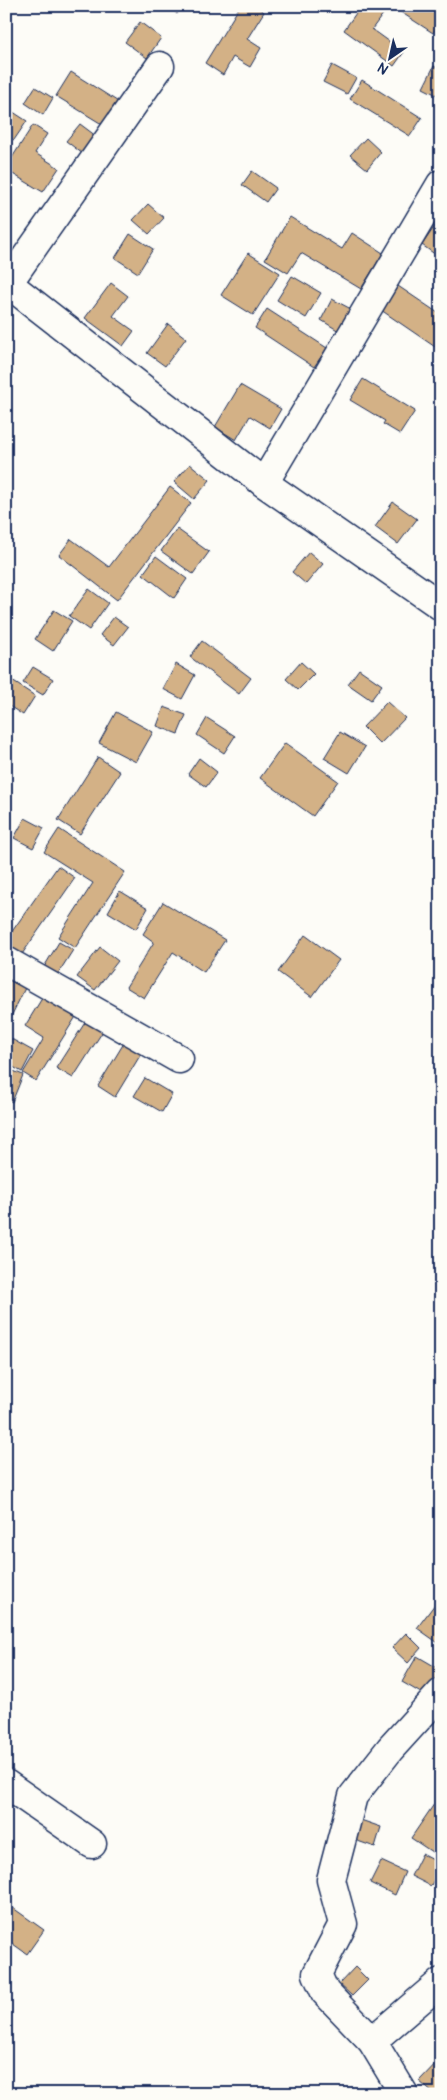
<svg xmlns="http://www.w3.org/2000/svg" width="447" height="2100" font-family="Pangolin,sans-serif">
	<rect width="100%" height="100%" fill="#fdfcf7"/>
	<filter id="ink" filterUnits="userSpaceOnUse"><feTurbulence type="fractalNoise" baseFrequency=".02" numOctaves="2"/><feDisplacementMap in="SourceGraphic" scale="10" xChannelSelector="R" yChannelSelector="G"/><feConvolveMatrix kernelMatrix="1 2 1 2 8 2 1 2 1" color-interpolation-filters="sRGB"/></filter>
	<g filter="url(#ink)">
		<!-- building -->
		<g fill="#d3b186" stroke="#1b2f5e">
			<polygon points="168,6 183,6 177,14"/>
			<polygon points="240,6 255,6 264,12 247,39 261,48 250,67 233,57 223,75 205,63"/>
			<polygon points="361,6 389,6 372,29 404,52 394,66 344,30"/>
			<polygon points="402,6 441,6 441,21 433,33 399,11"/>
			<polygon points="140,22 161,38 147,58 125,42"/>
			<polygon points="332,65 356,78 347,94 323,82"/>
			<polygon points="434,66 441,70 441,97 423,88"/>
			<polygon points="71,72 120,103 105,126 56,96"/>
			<polygon points="362,80 422,118 410,136 350,99"/>
			<polygon points="35,87 53,98 43,115 25,103"/>
			<polygon points="7,108 27,121 14,140 6,135"/>
			<polygon points="80,124 96,136 83,154 66,141"/>
			<polygon points="33,125 47,134 35,153 59,168 43,192 6,170 6,167"/>
			<polygon points="366,138 381,152 367,169 350,155"/>
			<polygon points="252,171 276,188 266,202 242,185"/>
			<polygon points="148,204 164,218 149,234 133,220"/>
			<polygon points="290,217 342,249 352,233 383,253 361,289 301,253 288,273 265,259"/>
			<polygon points="435,226 441,230 441,248 436,255 422,245"/>
			<polygon points="130,234 153,249 138,273 115,258"/>
			<polygon points="248,253 280,273 253,315 221,295"/>
			<polygon points="292,276 321,293 306,318 277,300"/>
			<polygon points="111,283 128,296 113,316 134,331 123,346 85,318"/>
			<polygon points="398,286 441,315 441,351 381,310"/>
			<polygon points="332,299 351,309 339,331 321,320"/>
			<polygon points="267,309 327,348 314,367 255,328"/>
			<polygon points="168,324 186,338 165,366 147,353"/>
			<polygon points="363,379 415,411 400,434 383,424 385,421 350,400"/>
			<polygon points="240,385 281,409 270,428 250,416 236,440 215,427"/>
			<polygon points="190,464 210,480 194,499 174,482"/>
			<polygon points="170,487 191,503 117,600 59,555 71,539 109,567"/>
			<polygon points="393,502 417,519 398,544 375,527"/>
			<polygon points="177,529 209,552 193,574 161,551"/>
			<polygon points="309,552 323,564 306,584 292,572"/>
			<polygon points="156,556 187,579 174,598 143,574"/>
			<polygon points="89,589 108,603 89,630 69,616"/>
			<polygon points="54,610 72,621 53,651 35,639"/>
			<polygon points="114,617 128,627 114,645 100,635"/>
			<polygon points="202,641 251,678 239,694 190,657"/>
			<polygon points="301,662 314,674 298,690 286,679"/>
			<polygon points="176,664 195,675 182,699 163,689"/>
			<polygon points="33,667 53,679 43,695 23,683"/>
			<polygon points="359,669 382,685 371,700 348,684"/>
			<polygon points="6,677 35,696 23,715 6,704"/>
			<polygon points="387,702 405,718 380,744 363,727"/>
			<polygon points="164,707 186,715 178,734 157,726"/>
			<polygon points="116,712 153,732 136,762 99,743"/>
			<polygon points="207,718 235,736 224,753 197,735"/>
			<polygon points="340,732 365,747 349,773 324,758"/>
			<polygon points="285,743 338,781 313,816 260,778"/>
			<polygon points="98,757 120,772 80,834 58,820"/>
			<polygon points="199,758 217,772 206,787 188,774"/>
			<polygon points="25,818 44,828 33,848 14,838"/>
			<polygon points="59,829 125,872 75,948 58,937 93,883 44,852"/>
			<polygon points="58,866 75,878 20,957 6,947 6,940"/>
			<polygon points="120,891 148,908 136,929 108,912"/>
			<polygon points="163,902 225,940 204,972 173,952 144,998 126,987 154,942 143,934"/>
			<polygon points="305,935 339,960 312,997 278,972"/>
			<polygon points="59,942 73,950 54,980 41,972"/>
			<polygon points="100,947 118,961 95,990 77,977"/>
			<polygon points="6,979 25,988 6,1027"/>
			<polygon points="44,995 77,1015 36,1081 23,1073 44,1038 25,1026"/>
			<polygon points="86,1021 103,1031 73,1078 56,1068"/>
			<polygon points="6,1036 33,1051 22,1072 6,1063"/>
			<polygon points="127,1038 144,1049 115,1097 98,1086"/>
			<polygon points="6,1068 23,1075 12,1102 6,1100"/>
			<polygon points="145,1078 172,1094 162,1112 134,1096"/>
			<polygon points="441,1596 441,1645 417,1628"/>
			<polygon points="406,1633 421,1648 408,1663 392,1648"/>
			<polygon points="417,1656 441,1670 426,1696 402,1682"/>
			<polygon points="441,1794 441,1858 411,1838"/>
			<polygon points="352,1817 381,1827 375,1847 346,1837"/>
			<polygon points="422,1854 441,1864 431,1886 411,1876"/>
			<polygon points="381,1861 405,1872 395,1895 370,1883"/>
			<polygon points="13,1908 44,1930 27,1954 6,1939 6,1917"/>
			<polygon points="355,1967 368,1980 352,1996 339,1984"/>
			<polygon points="441,2058 441,2094 434,2094 419,2081"/>
		</g>
		<g fill="none" stroke-linecap="round" stroke-linejoin="round">
			<!-- minor casing -->
			<g stroke="#1b2f5e" stroke-width="31">
				<g id="minor">
					<polyline points="6,282 264,483 441,606"/>
					<polyline points="8,283 160,66"/>
					<polyline points="264,483 441,184"/>
					<polyline points="6,961 179,1059"/>
					<polyline points="6,1784 92,1844"/>
					<polyline points="372,2041 441,1982"/>
					<polyline points="404,2094 372,2041 325,1992 317,1974 343,1924 331,1880 353,1796 390,1749 441,1693"/>
				</g>
			</g>
			<!-- minor -->
			<use href="#minor" stroke="#fdfcf7" stroke-width="28"/>
		</g>
	</g>
	<!-- margin -->
	<rect width="447" height="2100" fill="none" stroke="#fdfcf7" stroke-width="25"/>
	<rect x="12" y="12" width="422" height="2075" fill="none" stroke="#1b2f5e" stroke-width="2" filter="url(#ink)"/>
	<!-- north arrow -->
	<g transform="translate(390 58) rotate(214)" stroke="#fdfcf7" stroke-width="4" paint-order="stroke">
	<path d="M0-4L9 19L0 12L-9 19Z" fill="#1b2f5e"/>
	<text y="-8" font-size="14" font-weight="bold" text-anchor="middle" fill="#1b2f5e">N</text>
	</g>
</svg>
